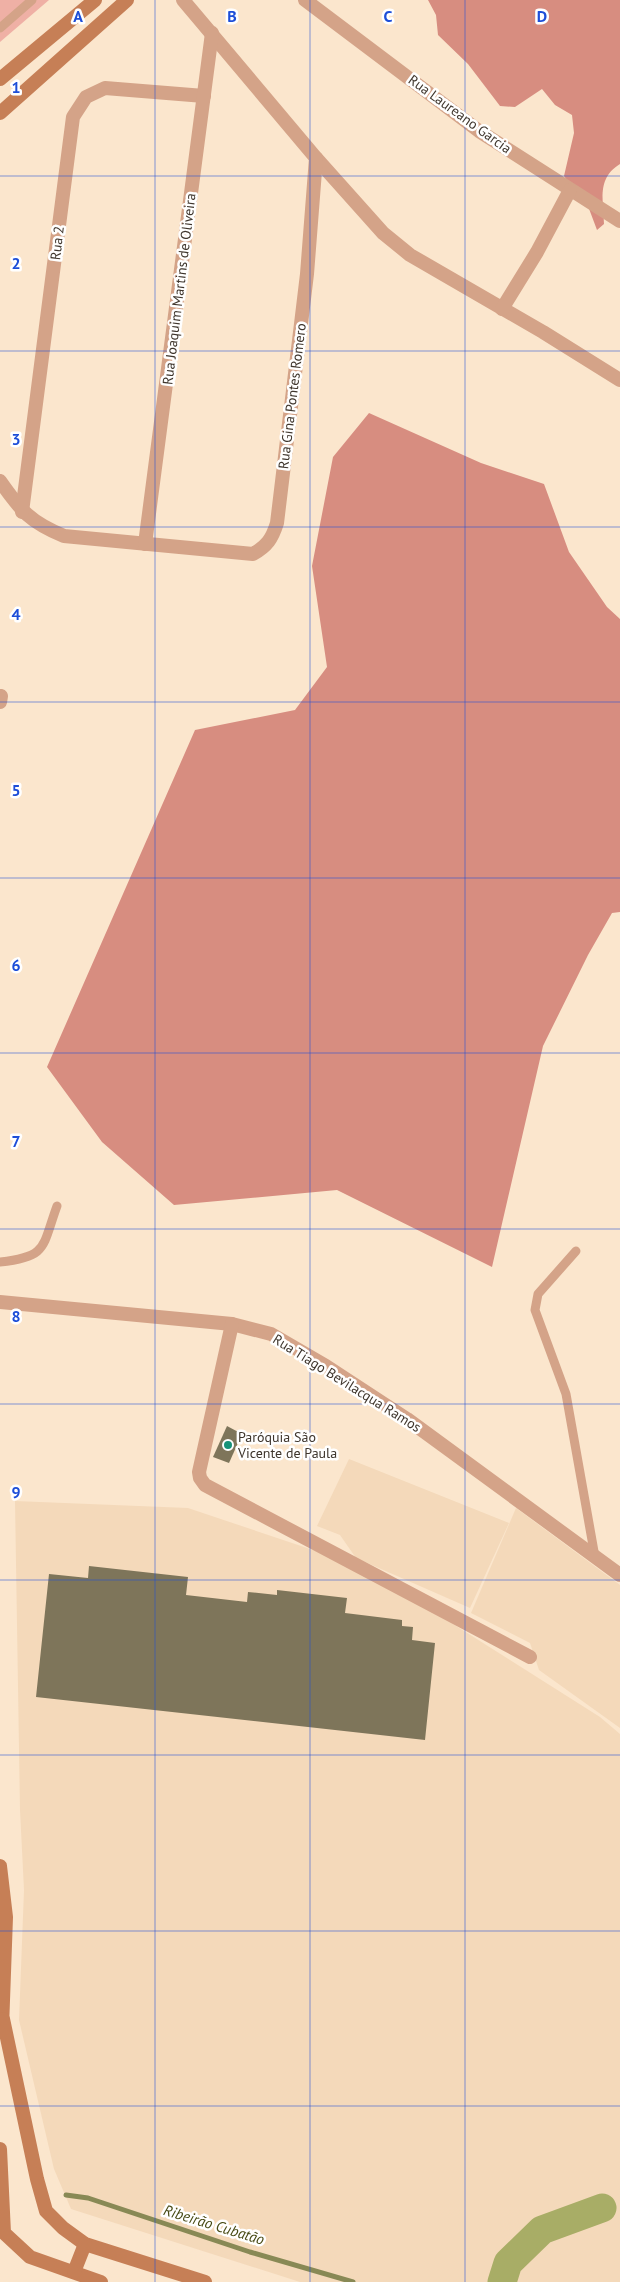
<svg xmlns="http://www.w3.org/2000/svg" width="620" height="2282" font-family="'PT Sans',sans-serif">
	<rect width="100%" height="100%" fill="#fbe6cd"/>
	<!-- built -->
	<g fill="#f4d9ba">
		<polygon points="349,1459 509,1523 470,1608 356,1558 340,1535 317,1526"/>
		<polygon points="15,1501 188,1508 316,1551 434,1612 600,1717 620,1734 620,2282 300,2282 71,2209 54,2169 19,2020 24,1890 20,1810"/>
		<polygon points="516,1508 620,1585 620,1728 539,1670 530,1643 471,1613"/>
	</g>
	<!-- green -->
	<polygon fill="#efb0a5" points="0,0 49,0 0,42"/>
	<!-- forest -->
	<g fill="#d78d80">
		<path d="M428,0H620V164C597,178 603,199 604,224L597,230L582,190L569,183L564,176L574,133L572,115L555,105L542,89L515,107L500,106L468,64L438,35L436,15Z"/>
		<polygon points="369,413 481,463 544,484 569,552 607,607 620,619 620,912 612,913 588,955 543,1046 492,1267 337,1190 174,1205 102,1142 47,1067 195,730 295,710 327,667 312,566 333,457"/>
	</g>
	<!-- water -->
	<path fill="#a8ad66" stroke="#888955" d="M560,2215L569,2228C540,2237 522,2254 511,2282H489L505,2250L533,2228Z"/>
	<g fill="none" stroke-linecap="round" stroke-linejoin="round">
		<!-- stream -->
		<polyline stroke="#888955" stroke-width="5" points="66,2195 88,2198 250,2252 353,2282"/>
		<!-- river -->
		<polyline stroke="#a8ad66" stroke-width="29" points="502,2282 508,2263 542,2230 602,2208"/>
	</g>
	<!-- building -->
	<g fill="#7e755a">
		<polygon points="227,1426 242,1434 229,1463 213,1457"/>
		<polygon points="89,1566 188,1577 186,1595 247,1602 248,1592 277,1595 277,1590 347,1598 345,1613 402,1620 402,1626 413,1627 412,1640 435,1643 425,1740 36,1697 49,1574 88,1578"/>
	</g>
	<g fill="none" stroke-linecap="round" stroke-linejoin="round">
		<!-- service -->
		<g stroke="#d4a388" stroke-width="9">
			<polyline points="0,28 32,0"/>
			<polyline points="576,1251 538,1294 535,1310 566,1394 595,1557"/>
			<path d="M0,1262C48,1257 42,1247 57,1206"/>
		</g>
		<!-- minor -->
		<g stroke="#d4a388" stroke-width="14">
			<polyline points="305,0 479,131 620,221"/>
			<polyline points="316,158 383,233 410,255 543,332 620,380"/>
			<polyline points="502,309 537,252 570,190"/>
			<path d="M0,481C21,511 30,522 64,536L253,554C267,546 272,539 277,523L307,274L316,158L183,0"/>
			<polyline points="22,512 73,117 86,97 105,88 204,96"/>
			<polyline points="145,544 212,33"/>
			<polyline points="0,702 1,696"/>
			<polyline points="0,1302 232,1324 271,1334 326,1366 407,1419 620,1575"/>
			<polyline points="232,1324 199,1472 200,1478 205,1485 530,1657"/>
		</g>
		<!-- secondary -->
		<g stroke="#c67f56" stroke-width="14">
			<polyline points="0,79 95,0"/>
			<polyline points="0,113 127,0"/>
			<polyline points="0,1866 6,1917 2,2028"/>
			<polyline points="3,2019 37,2179 46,2211 63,2228 85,2244 205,2282"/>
			<polyline points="0,2149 4,2233 30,2257 101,2282"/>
			<polyline points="74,2272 85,2244"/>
		</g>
	</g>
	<!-- grid -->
	<path fill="none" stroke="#1d4ed8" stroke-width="1" stroke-opacity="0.55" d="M155,0V2282M310,0V2282M465,0V2282M0,176H620M0,351H620M0,527H620M0,702H620M0,878H620M0,1053H620M0,1229H620M0,1404H620M0,1580H620M0,1755H620M0,1931H620M0,2106H620"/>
	<!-- markers -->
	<circle fill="#179278" stroke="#fff" stroke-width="2" cx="228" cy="1445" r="5"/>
	<g text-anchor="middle" stroke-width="5" stroke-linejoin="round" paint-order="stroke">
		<!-- street labels -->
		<g font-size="14" fill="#3f362d" stroke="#fff">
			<text transform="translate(460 114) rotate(36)" y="5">Rua Laureano Garcia</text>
			<text transform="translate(57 243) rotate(-83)" y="5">Rua 2</text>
			<text transform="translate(179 289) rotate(-83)" y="5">Rua Joaquim Martins de Oliveira</text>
			<text transform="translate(292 396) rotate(-83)" y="5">Rua Gina Pontes Romero</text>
			<text transform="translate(347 1383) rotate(32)" y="5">Rua Tiago Bevilacqua Ramos</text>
		</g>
		<!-- poi labels -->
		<g font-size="14" fill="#3f362d" stroke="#fff" text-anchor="start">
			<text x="238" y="1442">Paróquia São<tspan x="238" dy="16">Vicente de Paula</tspan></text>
		</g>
		<!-- water labels -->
		<g font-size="15" font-style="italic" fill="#474a14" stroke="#fff">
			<text transform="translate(214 2225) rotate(17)" y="5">Ribeirão Cubatão</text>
		</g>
	</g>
	<g font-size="16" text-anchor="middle" font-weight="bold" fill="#1d4ed8" stroke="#fff" stroke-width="5" stroke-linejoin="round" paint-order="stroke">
		<text x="78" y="22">A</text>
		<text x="232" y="22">B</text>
		<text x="388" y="22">C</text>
		<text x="542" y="22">D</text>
		<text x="16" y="93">1</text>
		<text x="16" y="269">2</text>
		<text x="16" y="445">3</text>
		<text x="16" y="620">4</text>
		<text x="16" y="796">5</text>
		<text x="16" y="971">6</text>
		<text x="16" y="1147">7</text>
		<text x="16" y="1322">8</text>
		<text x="16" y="1498">9</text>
	</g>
</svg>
